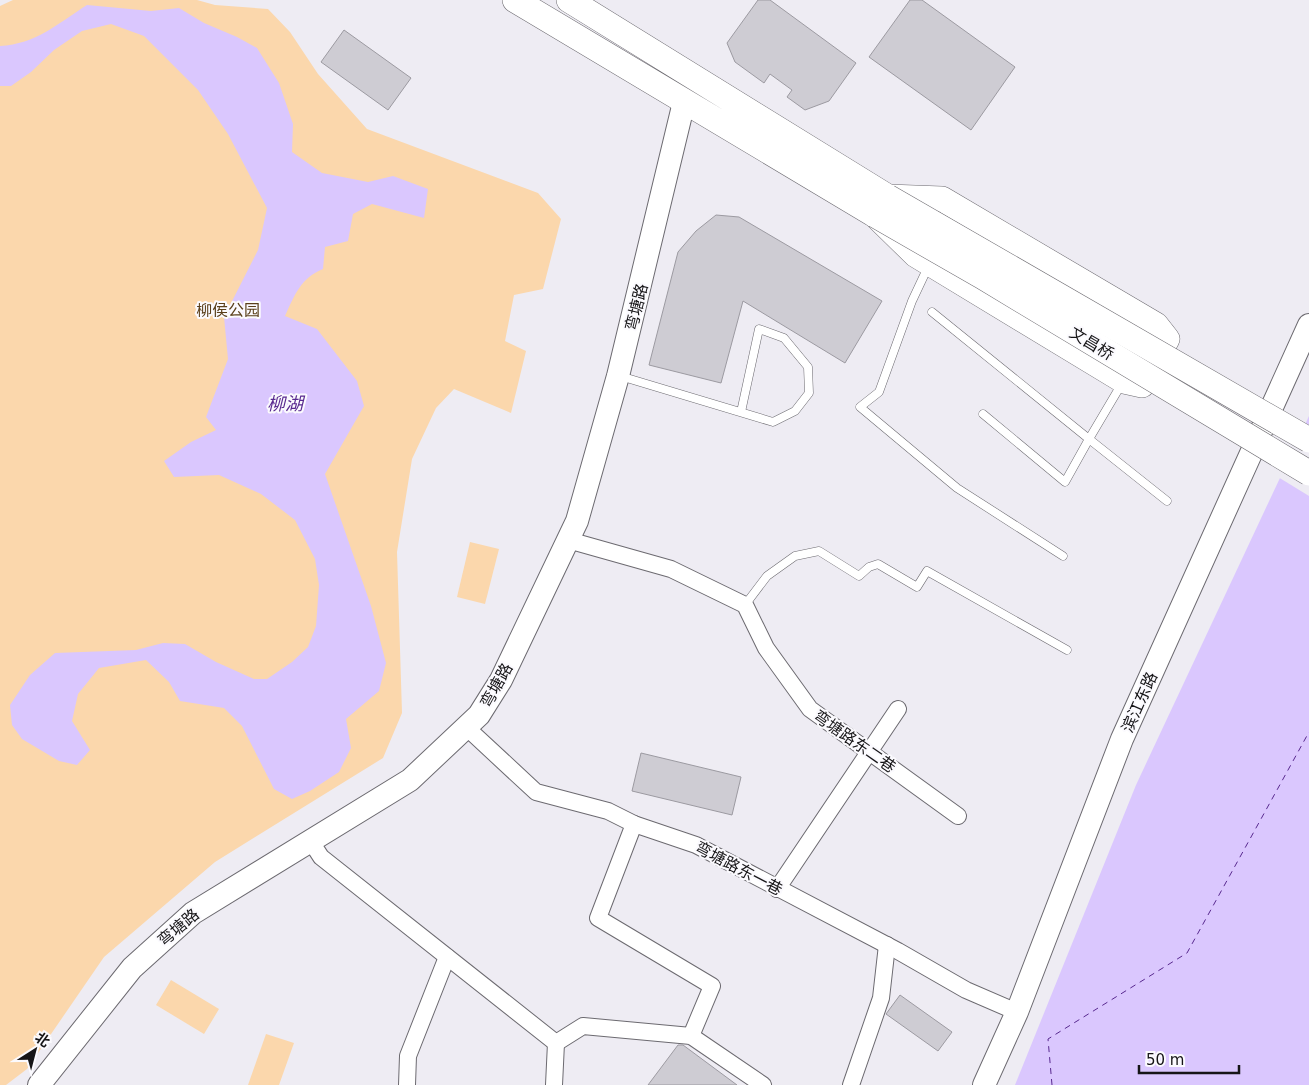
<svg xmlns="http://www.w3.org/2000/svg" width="1309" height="1085" font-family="'DejaVu Sans','Noto Sans SC',sans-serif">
	<rect width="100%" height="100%" fill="#eeecf3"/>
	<!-- green -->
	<g fill="#fbd7ac">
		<polygon points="13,0 197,0 215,5 268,9 290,32 318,74 367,129 538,193 561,219 543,289 514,295 505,341 526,351 511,413 454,389 436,408 412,459 397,552 402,713 383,758 215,862 104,957 27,1069 6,1085 0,1085 0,6"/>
		<polygon points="470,542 499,549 485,604 457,597"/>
		<polygon points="171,980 219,1009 204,1034 156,1005"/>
		<polygon points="266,1034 294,1043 279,1085 248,1085"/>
	</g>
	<!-- water -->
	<g fill="#dac7fe">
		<path d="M87,5L151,11L179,8L204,23L237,37L257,48L279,83L293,124L292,152L322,173L368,182L393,176L428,189L424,218L372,204L353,214L348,241L325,247L323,269C301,278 295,294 285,316L317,329L357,381L364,406L325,474L371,606L386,663L379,691L346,719L351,748L339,772L310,791L292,799L274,789L242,726L224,708L180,701L169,682L146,660L99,668L78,694L72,721L90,750L77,765L59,761L22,739L12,725L10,705L30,675L55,653L136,650L163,643L185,644L216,662L254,679H267L292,662L308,647L316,626L319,585L315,559L295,520L261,494L219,475L174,477L164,461L191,442L216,430L206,417L228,359L224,317L258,250L267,208L228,134L198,90L144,36L111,24L82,31L54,50L31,72L11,86H0V46C36,44 57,24 87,5Z"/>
		<polygon points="1309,416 1309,1085 1015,1085 1136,785"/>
	</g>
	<!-- pier -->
	<polygon fill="#eeecf3" points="1304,422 1309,425 1309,496 1278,477"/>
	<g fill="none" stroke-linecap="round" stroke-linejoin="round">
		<!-- ferry -->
		<polyline stroke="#58298f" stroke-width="1" stroke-dasharray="6 5" stroke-linecap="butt" points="1052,1085 1048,1039 1187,953 1309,732"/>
	</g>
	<!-- building -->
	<g fill="#ceccd3" stroke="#9c9aa1">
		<polygon points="758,0 770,0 856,63 829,101 805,110 787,97 792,90 770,74 764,83 735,62 727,43"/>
		<polygon points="910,0 922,0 1015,67 971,130 869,57"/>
		<polygon points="344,30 411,78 388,110 321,62"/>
		<polygon points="716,215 739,217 882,301 845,363 743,301 721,383 649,365 678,252 696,231"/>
		<polygon points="641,753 741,777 732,815 632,791"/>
		<polygon points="900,995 952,1032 938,1051 886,1014"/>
		<polygon points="678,1045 683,1045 737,1085 648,1085"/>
	</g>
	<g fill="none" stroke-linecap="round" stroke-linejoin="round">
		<!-- lane casing -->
		<g stroke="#6c6a70" stroke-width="9">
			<g id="lane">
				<polyline points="928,267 912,301 879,392 860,407 957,488 1063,556"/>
				<polyline points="932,312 1089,439 1121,385"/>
				<polyline points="620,376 773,422 795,411 809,393 808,367 784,338 759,329 741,412"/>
				<polyline points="983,414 1065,482 1089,439 1167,501"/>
				<polyline points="745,605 767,576 795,556 819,551 859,576 869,567 878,564 917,587 927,571 1067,650"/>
			</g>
		</g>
		<!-- street casing -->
		<g stroke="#6c6a70" stroke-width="18">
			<g id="street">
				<polyline points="568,540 671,569 745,605 766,648 810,709 958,816"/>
				<polyline points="466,727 536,792 608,811 634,824 696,845 898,951 966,990 1017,1012"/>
				<polyline points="634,824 598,918 712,986 691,1036"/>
				<polyline points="310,840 321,857 556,1043"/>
				<polyline points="777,889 898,709"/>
				<polyline points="556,1043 583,1026 691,1036 763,1085"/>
				<polyline points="407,1085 408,1056 447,957"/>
				<polyline points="554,1085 556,1043"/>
				<polyline points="851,1085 881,998 887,945"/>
			</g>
		</g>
		<!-- secondary casing -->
		<g stroke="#6c6a70" stroke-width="24">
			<g id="secondary">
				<polyline points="39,1085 132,968 193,913 410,780 479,715 501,680 577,521 618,376 684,102"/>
				<polyline points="984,1085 1017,1012 1122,739 1309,325"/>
			</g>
		</g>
		<!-- primary casing -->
		<g stroke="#6c6a70" stroke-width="26">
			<polyline id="primary" points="515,0 875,215 916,255 1124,381 1142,385 1167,339 1156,325 942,199 888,197 569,0"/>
		</g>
		<!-- lane -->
		<use href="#lane" stroke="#fff" stroke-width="8"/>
		<!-- street -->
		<use href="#street" stroke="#fff" stroke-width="16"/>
		<!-- secondary -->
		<use href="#secondary" stroke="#fff" stroke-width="22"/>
		<!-- primary -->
		<use href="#primary" stroke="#fff" stroke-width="25"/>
		<!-- primary-bridge casing -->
		<g stroke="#6c6a70" stroke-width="26" stroke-linecap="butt">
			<g id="primary-bridge">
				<polyline points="888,197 1309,440"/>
				<polyline points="875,215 983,277 1309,473"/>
			</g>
		</g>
		<!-- primary-bridge -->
		<use href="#primary-bridge" stroke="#fff" stroke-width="25"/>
	</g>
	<g text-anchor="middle" stroke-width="4" stroke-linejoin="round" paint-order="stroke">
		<!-- street labels -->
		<g font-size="16" fill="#161517" stroke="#fbfafe">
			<text transform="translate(636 307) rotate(-76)" y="6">弯塘路</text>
			<text transform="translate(1092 343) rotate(31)" y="6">文昌桥</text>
			<text transform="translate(496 685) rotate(-61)" y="6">弯塘路</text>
			<text transform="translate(1139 702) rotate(-66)" y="6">滨江东路</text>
			<text transform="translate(855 741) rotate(35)" y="6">弯塘路东二巷</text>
			<text transform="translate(739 868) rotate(28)" y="6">弯塘路东一巷</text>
			<text transform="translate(178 927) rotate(-40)" y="6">弯塘路</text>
		</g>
		<!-- park labels -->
		<g font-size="16" fill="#5a3f1b" stroke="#fbfafe">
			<text x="228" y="316">柳侯公园</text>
		</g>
		<!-- water labels -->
		<g font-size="18" font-style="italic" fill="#58298f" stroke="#fbfafe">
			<text x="285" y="410">柳湖</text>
		</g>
	</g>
	<!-- north arrow -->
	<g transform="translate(35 1050) rotate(36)" stroke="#fbfafe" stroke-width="4" paint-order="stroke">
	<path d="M0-4L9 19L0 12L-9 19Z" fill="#161517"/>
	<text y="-8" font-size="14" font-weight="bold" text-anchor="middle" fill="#161517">北</text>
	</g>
	<!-- scale -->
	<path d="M1139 1065v8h100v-8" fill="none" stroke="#161517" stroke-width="2.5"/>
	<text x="1146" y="1065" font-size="15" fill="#161517" stroke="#fbfafe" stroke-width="4" paint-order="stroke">50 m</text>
</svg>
